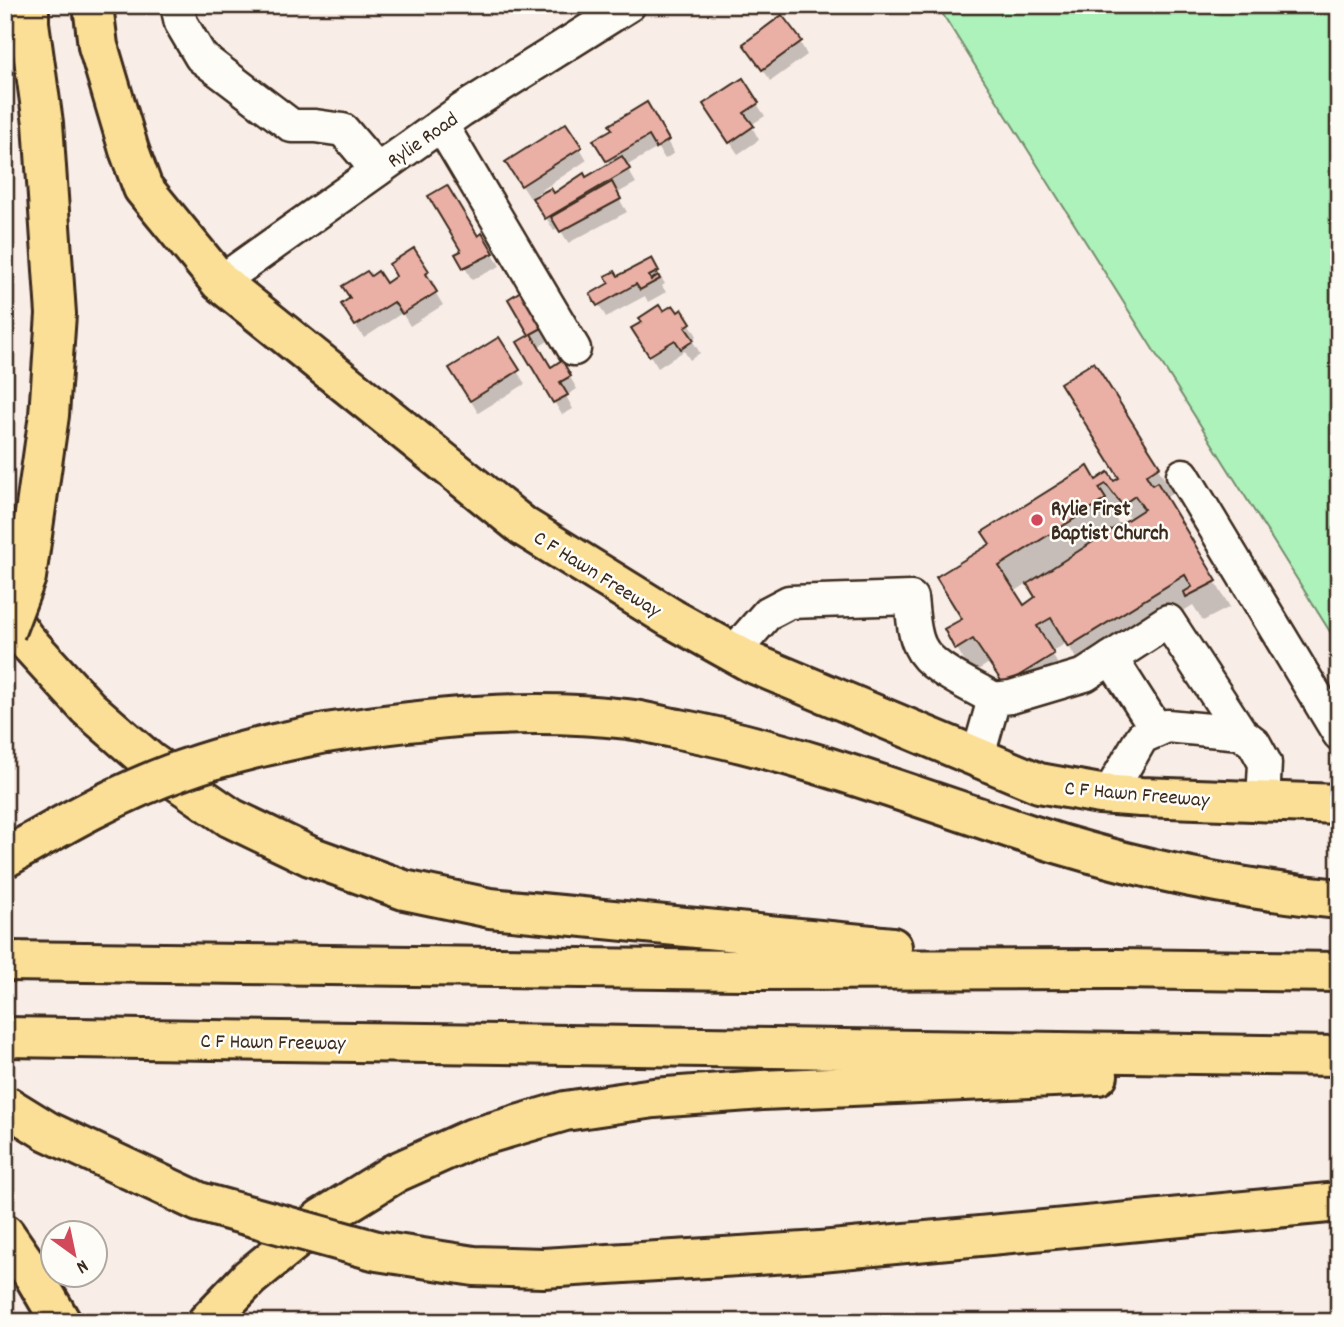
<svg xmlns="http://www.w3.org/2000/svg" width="1344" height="1327" font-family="Dekko,sans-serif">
	<rect width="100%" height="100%" fill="#f9ede7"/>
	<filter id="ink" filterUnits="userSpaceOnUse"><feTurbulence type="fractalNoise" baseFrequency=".0143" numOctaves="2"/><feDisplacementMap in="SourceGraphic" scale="14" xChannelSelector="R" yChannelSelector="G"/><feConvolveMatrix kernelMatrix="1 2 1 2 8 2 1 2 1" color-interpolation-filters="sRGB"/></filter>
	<g filter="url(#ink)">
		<!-- green -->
		<polygon fill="#adf1bb" stroke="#748e6c" stroke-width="2" points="937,5 1339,5 1339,646"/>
		<!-- shadow -->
		<g fill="#0003" fill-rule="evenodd">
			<polygon points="800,42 807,55 771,81 745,44"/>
			<polygon points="757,104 765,116 751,125 759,140 738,154 713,117"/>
			<polygon points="646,105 674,153 665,159 658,148 626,166 636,183 616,194 627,212 568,243 559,227 554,231 535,199 553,195 610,165 596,140"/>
			<polygon points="580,148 587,160 530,198 515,175"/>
			<polygon points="482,235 500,266 472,280 458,255"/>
			<polygon points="413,250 435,285 432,287 443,305 410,326 402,313 364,338 350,317 385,285 398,277"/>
			<polygon points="651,260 665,284 662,286 666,292 648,302 645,296 606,317 593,294"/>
			<polygon points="520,294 548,341 537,348 550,369 561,362 577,389 566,396 573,409 562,415 519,343 532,336 510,299"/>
			<polygon points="682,311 697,336 692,340 700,353 690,360 684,351 658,368 641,341 663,313 677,314"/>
			<polygon points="498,340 525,384 478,413 452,369"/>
			<path d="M1094,364L1173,493L1165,498L1230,607L1203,621L1193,605L1084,672L1067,643L1051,652L1067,681L1020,710L989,663L972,674L946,630L963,620L953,603L1096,482L1113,483L1121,479ZM1122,508L1130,519L1120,526L1113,514ZM1028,583L1037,598L1023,607L1014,592Z"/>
		</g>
		<!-- building -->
		<g fill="#eab0a5" stroke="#3b2a1e" stroke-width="2" fill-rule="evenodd">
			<polygon points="782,15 802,41 762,70 743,44"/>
			<polygon points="743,78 759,103 744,113 754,126 729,143 703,104"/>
			<polygon points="647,102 669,140 656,148 649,136 606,161 593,140 612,129 609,125"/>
			<polygon points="566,123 582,147 521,186 505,162"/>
			<polygon points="622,156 630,169 545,219 532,198 551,188 554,193 584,173 586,177"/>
			<polygon points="612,182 621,199 560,232 551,217"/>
			<polygon points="447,185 478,236 482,233 494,253 463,268 455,254 461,251 428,196"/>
			<polygon points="414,248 429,271 426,274 437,292 402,314 394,302 355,326 341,304 350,298 342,286 367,271 371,276 378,271 386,283 396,276 389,264"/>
			<polygon points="652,258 659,271 649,276 651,280 658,275 660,279 640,290 636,284 597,306 590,294 609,283 605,276 615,271 618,276"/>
			<polygon points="521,291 542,328 531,334 551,367 562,360 571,376 560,382 568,395 553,403 517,342 529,335 508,299"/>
			<polygon points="659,305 663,311 673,305 678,312 682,309 691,323 685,327 694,340 681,349 675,340 649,356 631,328 642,322 639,318"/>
			<polygon points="499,337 520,370 470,401 449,368"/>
			<path d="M1094,362L1160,466L1146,475L1152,485L1157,482L1217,581L1186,597L1184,592L1192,587L1185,575L1068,647L1051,618L1037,626L1054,654L1004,685L973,639L955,650L944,629L962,619L936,577L990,544L982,532L1088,466L1096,480L1108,472L1114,481L1119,478L1060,383ZM1106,484L1122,505L1135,496L1144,509L1027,584L1035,597L1024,605L999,566L1106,499L1099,488Z"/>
		</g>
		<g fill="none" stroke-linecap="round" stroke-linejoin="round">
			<!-- minor casing -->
			<g stroke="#3b2a1e" stroke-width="37">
				<g id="minor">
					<polyline points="177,5 181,23 201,57 292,126 315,126 343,130 377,170"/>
					<polyline points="442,126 574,349"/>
					<polyline points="220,282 462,110 629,5"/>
					<polyline points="1183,475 1339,734"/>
					<path d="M733,653L768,613L789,602L911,598C913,614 913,632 920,646C930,669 973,686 994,699"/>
					<polyline points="1111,658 1157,730"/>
					<polyline points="978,756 994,699 1011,697 1085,675 1168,621 1241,733"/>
					<polyline points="1109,794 1142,737 1167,726 1241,733 1254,743 1265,763 1263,801"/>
				</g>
			</g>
			<!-- major casing -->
			<g stroke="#3b2a1e" stroke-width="44">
				<polyline id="major" points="93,5 98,46 129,150 143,188 220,282 524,527 671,618 752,663 1039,783 1100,794 1141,797 1339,804"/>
			</g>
			<!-- highway casing -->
			<g stroke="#3b2a1e" stroke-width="44">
				<g id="highway">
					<polyline points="5,610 24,638 88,708 150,762 231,818 310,856 404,890 490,908 892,947"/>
					<path d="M326,733C426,718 526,707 627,719C644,721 661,726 679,729C798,752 913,796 1028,834C1129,867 1233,889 1339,899"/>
					<polyline points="5,961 743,970 1116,969 1339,972"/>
					<polyline points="5,1037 1339,1056"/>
					<polyline points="5,1234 34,1276 61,1322"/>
					<polyline points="821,1251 1339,1202"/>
					<polyline points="207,1322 249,1278 321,1219 395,1173 473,1138 565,1111 654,1098 762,1090 1098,1075"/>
				</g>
			</g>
			<!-- minor -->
			<use href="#minor" stroke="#fdfcf7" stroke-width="32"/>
			<!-- major -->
			<use href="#major" stroke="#fbdf96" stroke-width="38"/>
			<!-- highway -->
			<use href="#highway" stroke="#fbdf96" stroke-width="38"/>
			<!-- highway-bridge casing -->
			<g stroke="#3b2a1e" stroke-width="44" stroke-linecap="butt">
				<g id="highway-bridge">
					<polyline points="5,632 26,577 49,415 56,314 43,123 29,23 29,5"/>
					<path d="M5,858C62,825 119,792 182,770C229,753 277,743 326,733"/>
					<polyline points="5,1105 47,1131 199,1202 377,1251 474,1266 543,1268 821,1251"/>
				</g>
			</g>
			<!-- highway-bridge -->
			<use href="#highway-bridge" stroke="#fbdf96" stroke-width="38"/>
		</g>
	</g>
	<!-- markers -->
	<circle fill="#d1495b" stroke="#fdfcf7" stroke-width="2.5" cx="1037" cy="520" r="7"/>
	<g text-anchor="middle" stroke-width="5" stroke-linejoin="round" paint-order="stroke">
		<!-- street labels -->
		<g font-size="21" fill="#3b2a1e" stroke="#fdfcf7">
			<text transform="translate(422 139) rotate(-35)" y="7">Rylie Road</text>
			<text transform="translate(598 573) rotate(32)" y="7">C F Hawn Freeway</text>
			<text transform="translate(1137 793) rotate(5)" y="7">C F Hawn Freeway</text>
			<text transform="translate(273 1041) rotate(1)" y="7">C F Hawn Freeway</text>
		</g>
		<!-- poi labels -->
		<g font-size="21" font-weight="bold" fill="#3b2a1e" stroke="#fdfcf7" text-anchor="start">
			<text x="1051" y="515">Rylie First<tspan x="1051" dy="24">Baptist Church</tspan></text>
		</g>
	</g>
	<!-- margin -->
	<rect width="1344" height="1327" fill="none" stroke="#fdfcf7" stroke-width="28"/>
	<rect x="14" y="14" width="1316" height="1299" fill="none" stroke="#3b2a1e" stroke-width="2.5" filter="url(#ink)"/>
	<!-- north arrow -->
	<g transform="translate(74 1254) rotate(147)"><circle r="33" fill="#fdfcf7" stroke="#afa8a0" stroke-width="2"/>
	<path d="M0-5L12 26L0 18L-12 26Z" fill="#d1495b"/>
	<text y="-10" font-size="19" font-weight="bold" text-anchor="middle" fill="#3b2a1e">N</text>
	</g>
</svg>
